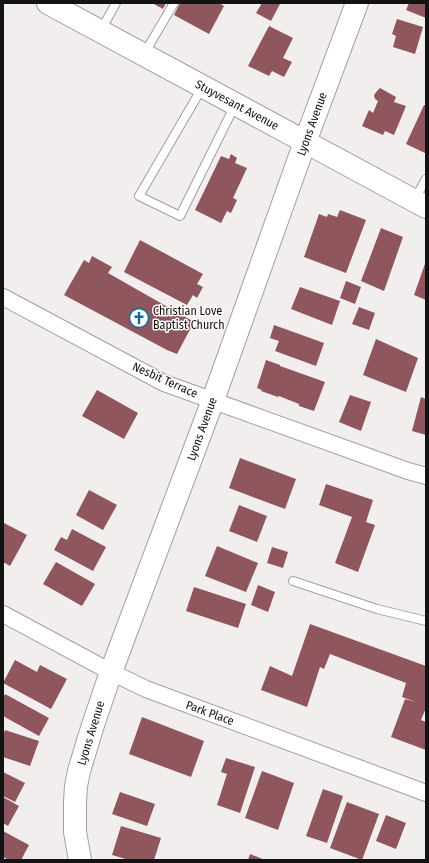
<svg xmlns="http://www.w3.org/2000/svg" width="429" height="863" font-family="'Fira Sans Condensed',sans-serif">
	<rect width="100%" height="100%" fill="#f3eeee"/>
	<!-- building -->
	<g fill="#8f565e">
		<polygon points="152,3 166,3 163,9"/>
		<polygon points="180,3 219,3 224,6 209,34 174,15"/>
		<polygon points="262,3 277,3 280,4 271,21 256,13"/>
		<polygon points="409,3 426,3 426,18 406,10"/>
		<polygon points="397,19 423,27 415,54 393,47 396,36 392,34"/>
		<polygon points="269,26 293,38 283,58 292,62 284,77 272,71 269,76 248,66"/>
		<polygon points="380,88 396,97 394,102 406,106 394,135 385,131 383,135 362,126 369,110 373,113 378,101 375,99 374,95 377,91"/>
		<polygon points="424,105 426,106 426,150 425,153 406,144"/>
		<polygon points="231,154 237,158 235,163 247,168 233,198 237,200 231,213 227,211 221,223 195,210 221,156 229,159"/>
		<polygon points="340,210 366,220 346,273 304,257 319,214 327,217 328,214 337,217"/>
		<polygon points="381,228 403,237 384,291 361,281"/>
		<polygon points="140,240 203,274 197,284 203,287 197,298 193,295 187,305 124,272"/>
		<polygon points="92,256 112,267 108,273 194,322 177,354 167,350 64,295 84,260 89,263"/>
		<polygon points="426,261 426,300 414,295"/>
		<polygon points="346,281 361,287 355,304 340,298"/>
		<polygon points="300,287 340,301 332,325 291,309"/>
		<polygon points="359,307 375,313 369,330 352,324"/>
		<polygon points="274,325 324,343 316,366 275,351 279,341 270,338"/>
		<polygon points="376,339 418,358 406,392 363,375"/>
		<polygon points="266,360 280,365 280,366 325,382 314,411 299,406 299,404 279,396 278,397 261,391 262,390 257,388"/>
		<polygon points="97,390 138,413 124,439 82,416"/>
		<polygon points="350,395 371,402 361,431 339,422"/>
		<polygon points="421,397 426,399 426,435 412,431"/>
		<polygon points="240,458 296,479 285,509 229,488"/>
		<polygon points="326,484 373,500 366,522 375,525 358,572 335,563 352,517 319,505"/>
		<polygon points="89,490 117,505 103,530 76,515"/>
		<polygon points="239,505 267,516 257,542 229,531"/>
		<polygon points="4,523 27,535 10,566 3,562 3,525"/>
		<polygon points="72,529 106,547 93,571 54,550 61,537 67,540"/>
		<polygon points="217,546 258,563 246,592 205,576"/>
		<polygon points="272,547 288,552 283,568 267,563"/>
		<polygon points="56,562 95,584 82,606 43,584"/>
		<polygon points="258,585 275,592 268,612 251,605"/>
		<polygon points="194,587 246,604 238,628 186,611"/>
		<polygon points="310,624 426,666 426,708 421,720 426,722 426,750 391,737 405,699 416,702 402,697 406,683 330,654 324,669 320,667 307,707 261,690 270,666 292,676"/>
		<polygon points="15,660 37,672 40,665 67,679 51,709 3,683"/>
		<polygon points="5,694 49,718 39,736 3,716 3,698"/>
		<polygon points="142,717 204,741 191,777 129,754"/>
		<polygon points="5,730 39,741 30,766 3,757 3,736"/>
		<polygon points="226,758 255,767 240,813 217,805 227,774 221,772"/>
		<polygon points="262,771 294,783 278,830 245,818"/>
		<polygon points="3,772 25,783 15,802 3,796"/>
		<polygon points="323,789 343,796 327,843 306,836"/>
		<polygon points="120,792 155,804 147,826 112,814"/>
		<polygon points="3,797 19,806 8,826 3,823"/>
		<polygon points="347,802 379,814 362,860 330,848"/>
		<polygon points="386,815 406,823 396,849 376,841"/>
		<polygon points="121,826 161,838 154,860 129,860 112,855"/>
		<polygon points="3,831 29,845 21,860 9,860 3,857"/>
		<polygon points="250,854 265,860 248,860"/>
	</g>
	<g fill="none" stroke-linecap="round" stroke-linejoin="round">
		<!-- lane casing -->
		<g stroke="#a39f9f" stroke-width="10">
			<g id="lane">
				<polyline points="101,30 116,3"/>
				<polyline points="144,54 174,3"/>
				<polyline points="202,88 139,196 180,216 235,105"/>
				<polyline points="415,199 426,179"/>
				<polyline points="293,581 377,609 426,621"/>
			</g>
		</g>
		<!-- street casing -->
		<g stroke="#a39f9f" stroke-width="18">
			<g id="street">
				<polyline points="3,297 164,383 408,471 426,476"/>
				<polyline points="3,614 111,672 146,689 426,793"/>
			</g>
		</g>
		<!-- secondary casing -->
		<g stroke="#a39f9f" stroke-width="24">
			<g id="secondary">
				<polyline points="48,3 426,207"/>
				<polyline points="80,860 75,832 75,802 76,786 79,771 92,728 111,672 213,400 305,142 357,3"/>
			</g>
		</g>
		<!-- lane -->
		<use href="#lane" stroke="#fff" stroke-width="8"/>
		<!-- street -->
		<use href="#street" stroke="#fff" stroke-width="16"/>
		<!-- secondary -->
		<use href="#secondary" stroke="#fff" stroke-width="22"/>
	</g>
	<!-- icons -->
	<defs>
		<g id="church-ring" transform="scale(1)"><circle r="9.5" fill="#fffcfc" stroke="#0e6d9b" stroke-width="1.5"/><path d="M-1.2-6h2.4v3.5h3.3v2.4h-3.3V6h-2.4V-.1h-3.3v-2.4h3.3Z" fill="#0e6d9b"/></g>
	</defs>
	<g fill-rule="evenodd">
		<use href="#church-ring" x="139" y="318"/>
	</g>
	<g text-anchor="middle" stroke-width="3" stroke-linejoin="round" paint-order="stroke">
		<!-- street labels -->
		<g font-size="12" fill="#141313" stroke="#fffcfc">
			<text transform="translate(237 105) rotate(28)" y="4">Stuyvesant Avenue</text>
			<text transform="translate(312 124) rotate(-70)" y="4">Lyons Avenue</text>
			<text transform="translate(165 380) rotate(24)" y="4">Nesbit Terrace</text>
			<text transform="translate(202 429) rotate(-70)" y="4">Lyons Avenue</text>
			<text transform="translate(210 713) rotate(20)" y="4">Park Place</text>
			<text transform="translate(91 733) rotate(-73)" y="4">Lyons Avenue</text>
		</g>
		<!-- poi labels -->
		<g font-size="12" fill="#141313" stroke="#fffcfc" text-anchor="start">
			<text x="153" y="315">Christian Love<tspan x="153" dy="14">Baptist Church</tspan></text>
		</g>
	</g>
	<!-- border -->
	<rect width="429" height="863" fill="none" stroke="#141313" stroke-width="8"/>
</svg>
